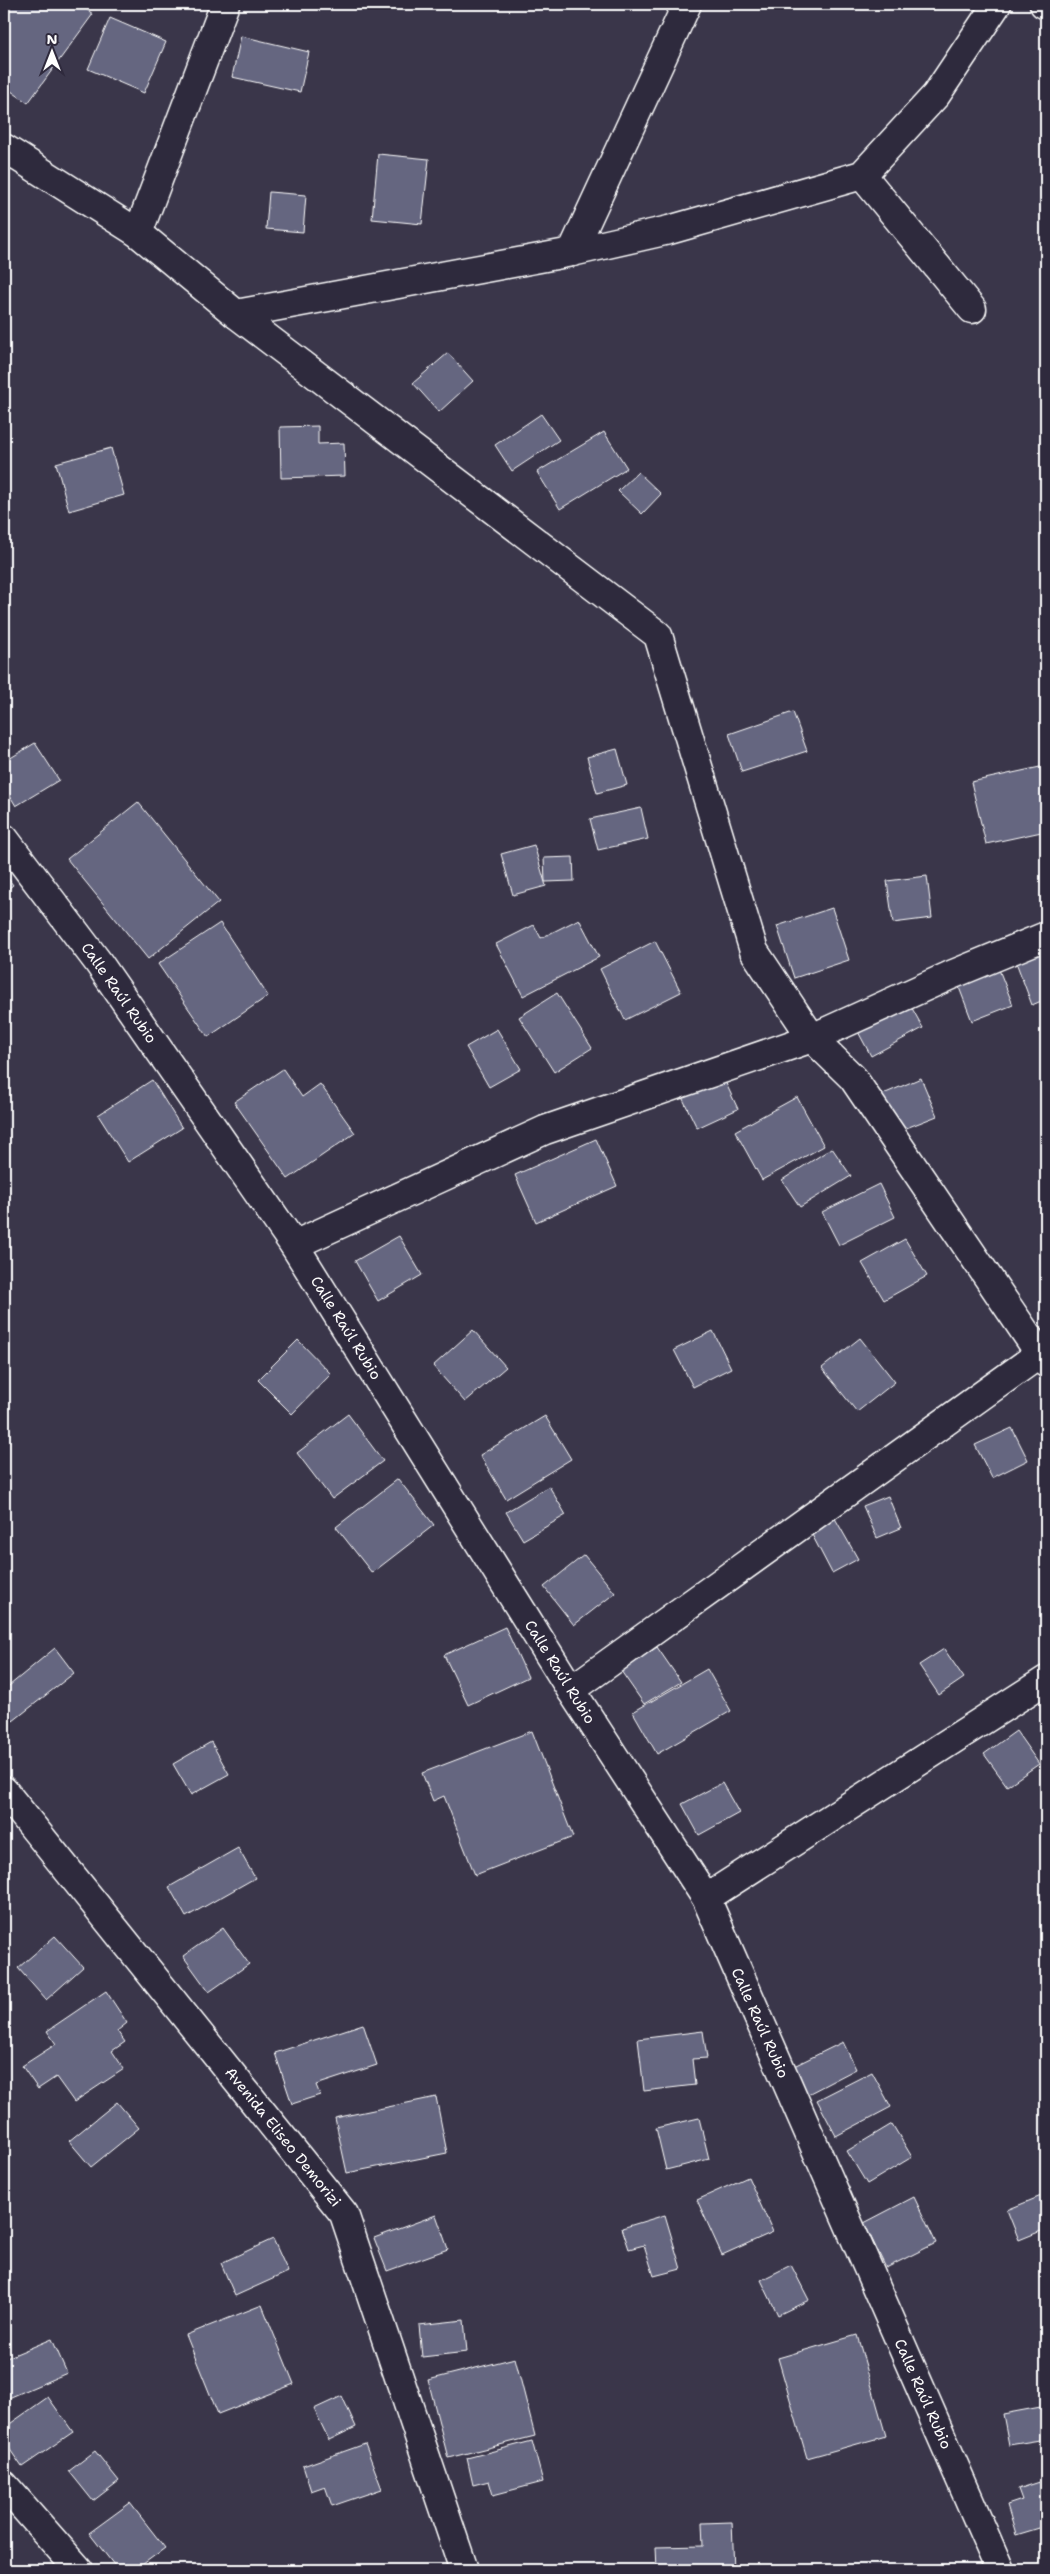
<svg xmlns="http://www.w3.org/2000/svg" width="1050" height="2574" font-family="'Shantell Sans',sans-serif">
	<rect width="100%" height="100%" fill="#3a364a"/>
	<filter id="ink" filterUnits="userSpaceOnUse"><feTurbulence type="fractalNoise" baseFrequency=".02" numOctaves="2"/><feDisplacementMap in="SourceGraphic" scale="10" xChannelSelector="R" yChannelSelector="G"/><feConvolveMatrix kernelMatrix="1 2 1 2 8 2 1 2 1" color-interpolation-filters="sRGB"/></filter>
	<g filter="url(#ink)">
		<!-- building -->
		<g fill="#656680" stroke="#fff">
			<polygon points="4,4 79,4 93,14 28,103 4,86"/>
			<polygon points="110,18 166,42 144,93 88,69"/>
			<polygon points="241,36 309,52 300,92 232,77"/>
			<polygon points="378,154 429,159 422,224 372,219"/>
			<polygon points="269,192 306,195 303,232 266,229"/>
			<polygon points="448,353 473,381 439,412 413,383"/>
			<polygon points="541,414 559,440 512,471 495,445"/>
			<polygon points="318,426 318,444 344,443 345,476 281,478 280,427"/>
			<polygon points="604,432 627,468 560,509 537,472"/>
			<polygon points="111,448 124,495 69,511 56,463"/>
			<polygon points="638,472 661,494 642,514 618,491"/>
			<polygon points="793,712 807,751 742,772 729,734"/>
			<polygon points="35,743 59,780 16,806 4,786 4,762"/>
			<polygon points="617,749 627,785 597,793 587,757"/>
			<polygon points="1040,767 1046,796 1046,831 986,844 971,782"/>
			<polygon points="138,802 219,902 148,959 67,859"/>
			<polygon points="641,808 648,839 598,850 590,819"/>
			<polygon points="534,845 546,886 513,895 501,854"/>
			<polygon points="573,857 574,881 545,882 544,858"/>
			<polygon points="4,873 13,885 4,892"/>
			<polygon points="927,876 932,918 893,923 887,881"/>
			<polygon points="832,908 849,960 794,978 777,926"/>
			<polygon points="579,919 599,957 523,996 496,944 534,925 541,938"/>
			<polygon points="220,923 268,996 208,1037 158,964"/>
			<polygon points="655,941 681,992 625,1020 600,969"/>
			<polygon points="1046,951 1046,999 1032,1005 1016,962"/>
			<polygon points="996,962 1013,1005 972,1021 955,977"/>
			<polygon points="557,993 592,1048 554,1072 519,1017"/>
			<polygon points="908,1001 923,1028 871,1056 856,1028"/>
			<polygon points="497,1029 521,1069 489,1087 466,1047"/>
			<polygon points="283,1069 302,1097 320,1084 355,1133 288,1179 234,1102"/>
			<polygon points="722,1075 738,1109 697,1128 681,1095"/>
			<polygon points="921,1078 937,1116 896,1132 881,1095"/>
			<polygon points="152,1080 182,1128 128,1162 98,1115"/>
			<polygon points="797,1097 824,1146 762,1180 735,1131"/>
			<polygon points="596,1139 617,1186 536,1222 515,1175"/>
			<polygon points="832,1148 851,1176 800,1207 782,1180"/>
			<polygon points="879,1184 895,1217 839,1245 822,1212"/>
			<polygon points="399,1236 422,1275 378,1301 355,1261"/>
			<polygon points="905,1239 927,1276 884,1300 862,1263"/>
			<polygon points="473,1330 506,1367 465,1402 433,1366"/>
			<polygon points="713,1331 731,1368 693,1387 674,1350"/>
			<polygon points="860,1338 895,1382 857,1412 822,1368"/>
			<polygon points="298,1340 331,1374 292,1414 258,1380"/>
			<polygon points="348,1414 383,1461 332,1499 297,1453"/>
			<polygon points="545,1416 571,1459 506,1499 480,1455"/>
			<polygon points="1012,1428 1028,1460 992,1478 975,1445"/>
			<polygon points="398,1479 434,1525 372,1573 336,1527"/>
			<polygon points="549,1486 566,1515 523,1540 506,1512"/>
			<polygon points="888,1496 901,1528 877,1538 863,1506"/>
			<polygon points="832,1513 858,1559 832,1573 808,1527"/>
			<polygon points="584,1555 615,1593 574,1625 544,1587"/>
			<polygon points="505,1627 528,1677 468,1705 444,1655"/>
			<polygon points="657,1647 681,1682 644,1704 621,1671"/>
			<polygon points="55,1648 74,1673 13,1721 4,1710 4,1690"/>
			<polygon points="944,1649 964,1678 939,1695 919,1665"/>
			<polygon points="707,1669 731,1711 657,1754 633,1712"/>
			<polygon points="532,1731 573,1837 475,1875 444,1796 433,1801 422,1773"/>
			<polygon points="1016,1731 1039,1764 1007,1786 984,1754"/>
			<polygon points="211,1742 229,1774 191,1795 173,1764"/>
			<polygon points="722,1783 739,1813 699,1835 682,1804"/>
			<polygon points="238,1848 255,1878 186,1917 169,1887"/>
			<polygon points="4,1873 11,1882 4,1888"/>
			<polygon points="223,1928 249,1964 209,1992 183,1956"/>
			<polygon points="55,1936 83,1967 46,2000 18,1968"/>
			<polygon points="106,1991 127,2023 117,2031 125,2042 112,2051 124,2069 74,2102 56,2077 38,2089 22,2066 56,2044 47,2031"/>
			<polygon points="363,2024 377,2065 316,2085 320,2095 292,2104 275,2053"/>
			<polygon points="703,2031 707,2058 692,2059 695,2085 644,2091 638,2039"/>
			<polygon points="843,2042 856,2069 806,2095 792,2067"/>
			<polygon points="872,2072 891,2107 836,2136 817,2100"/>
			<polygon points="436,2097 447,2153 347,2173 335,2118"/>
			<polygon points="117,2102 139,2128 91,2167 69,2141"/>
			<polygon points="699,2118 709,2159 666,2170 656,2128"/>
			<polygon points="892,2124 912,2157 867,2184 847,2151"/>
			<polygon points="748,2177 773,2232 722,2255 697,2200"/>
			<polygon points="1046,2194 1046,2229 1019,2240 1007,2210"/>
			<polygon points="914,2197 936,2243 886,2268 864,2223"/>
			<polygon points="436,2215 448,2249 387,2271 374,2238"/>
			<polygon points="665,2215 681,2269 654,2276 644,2245 629,2249 622,2228"/>
			<polygon points="273,2239 288,2272 235,2296 221,2263"/>
			<polygon points="791,2265 809,2300 778,2315 761,2280"/>
			<polygon points="262,2305 294,2384 218,2414 186,2335"/>
			<polygon points="464,2320 467,2352 422,2357 419,2325"/>
			<polygon points="857,2335 886,2436 807,2458 778,2358"/>
			<polygon points="52,2339 67,2373 4,2400 4,2359"/>
			<polygon points="515,2358 535,2436 448,2458 428,2380"/>
			<polygon points="342,2396 356,2427 329,2440 314,2409"/>
			<polygon points="48,2397 73,2432 22,2467 4,2441 4,2428"/>
			<polygon points="1046,2406 1046,2439 1009,2445 1003,2414"/>
			<polygon points="532,2441 543,2482 493,2495 489,2481 473,2485 467,2458"/>
			<polygon points="365,2444 382,2489 332,2506 325,2486 311,2491 303,2466"/>
			<polygon points="95,2451 119,2481 93,2501 69,2471"/>
			<polygon points="1046,2480 1046,2526 1016,2535 1007,2505 1022,2500 1018,2489"/>
			<polygon points="130,2503 165,2548 135,2570 118,2570 89,2533"/>
			<polygon points="732,2522 734,2570 657,2570 656,2547 703,2546 702,2523"/>
			<polygon points="27,2565 60,2566 60,2570 27,2570"/>
		</g>
		<g fill="none" stroke-linecap="round" stroke-linejoin="round">
			<!-- street casing -->
			<g stroke="#fff" stroke-width="31">
				<g id="street">
					<polyline points="1044,4 1046,5"/>
					<polyline points="4,148 138,233 236,314 572,252 669,230 862,175 936,95 997,4"/>
					<polyline points="862,175 972,309"/>
					<polyline points="138,233 225,4"/>
					<polyline points="572,252 687,4"/>
					<polyline points="236,314 658,635 754,951 812,1038 853,1078 1046,1363"/>
					<polyline points="4,838 98,962 294,1245 571,1690 706,1898 1000,2570"/>
					<polyline points="294,1245 545,1130 812,1038 951,975 1046,936"/>
					<polyline points="571,1690 1041,1353"/>
					<polyline points="4,1791 344,2214 464,2570"/>
					<polyline points="706,1898 1046,1680"/>
					<polyline points="4,2485 79,2570"/>
				</g>
			</g>
			<!-- street -->
			<use href="#street" stroke="#2f2a3d" stroke-width="28"/>
		</g>
	</g>
	<g text-anchor="middle" stroke-width="4" stroke-linejoin="round" paint-order="stroke">
		<!-- street labels -->
		<g font-size="15" fill="#fff" stroke="#2f2a3d">
			<text transform="translate(119 993) rotate(55)" y="5">Calle Raúl Rubio</text>
			<text transform="translate(346 1328) rotate(58)" y="5">Calle Raúl Rubio</text>
			<text transform="translate(560 1672) rotate(58)" y="5">Calle Raúl Rubio</text>
			<text transform="translate(760 2023) rotate(66)" y="5">Calle Raúl Rubio</text>
			<text transform="translate(283 2137) rotate(51)" y="5">Avenida Eliseo Demorizi</text>
			<text transform="translate(923 2394) rotate(66)" y="5">Calle Raúl Rubio</text>
		</g>
	</g>
	<!-- margin -->
	<rect width="1050" height="2574" fill="none" stroke="#2f2a3d" stroke-width="20"/>
	<rect x="10" y="10" width="1030" height="2554" fill="none" stroke="#fff" stroke-width="2" filter="url(#ink)"/>
	<!-- north arrow -->
	<g transform="translate(52 52)" stroke="#2f2a3d" stroke-width="4" paint-order="stroke">
	<path d="M0-4L9 19L0 12L-9 19Z" fill="#ffffff"/>
	<text y="-8" font-size="14" font-weight="bold" text-anchor="middle" fill="#ffffff">N</text>
	</g>
</svg>
